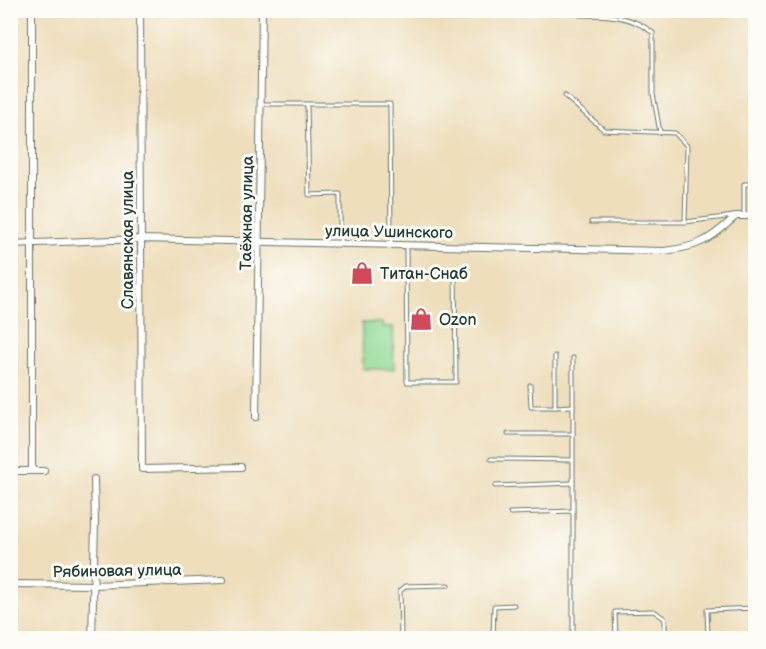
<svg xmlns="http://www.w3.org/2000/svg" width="766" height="649" font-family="'Balsamiq Sans',sans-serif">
	<rect width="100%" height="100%" fill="#fdfcf7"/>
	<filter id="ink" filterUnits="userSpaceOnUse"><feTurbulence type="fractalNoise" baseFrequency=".0167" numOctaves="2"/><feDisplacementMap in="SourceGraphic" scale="12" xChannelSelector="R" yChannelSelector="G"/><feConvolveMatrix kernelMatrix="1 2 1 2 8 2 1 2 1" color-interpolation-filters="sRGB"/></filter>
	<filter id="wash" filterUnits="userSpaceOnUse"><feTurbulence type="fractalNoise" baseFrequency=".008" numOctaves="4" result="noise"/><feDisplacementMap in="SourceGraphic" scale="24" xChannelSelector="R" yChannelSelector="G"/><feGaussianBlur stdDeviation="1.35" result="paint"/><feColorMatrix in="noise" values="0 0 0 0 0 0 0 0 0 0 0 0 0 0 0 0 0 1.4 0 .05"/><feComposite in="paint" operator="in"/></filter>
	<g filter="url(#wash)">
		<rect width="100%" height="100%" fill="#eedebc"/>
		<!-- green -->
		<polygon fill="#92db96" stroke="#588c65" stroke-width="1.5" points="362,323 382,323 382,327 393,327 394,369 363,369"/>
	</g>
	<g filter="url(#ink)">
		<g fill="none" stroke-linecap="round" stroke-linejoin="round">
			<!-- lane casing -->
			<g stroke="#677564" stroke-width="5">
				<g id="lane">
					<path d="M580,15C608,15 631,15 653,33V94L660,132"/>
					<polyline points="565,96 604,130 675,133 687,146 685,222"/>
					<polyline points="261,104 307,104 309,195 340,194 340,243"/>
					<polyline points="307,104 390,104 391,244"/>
					<polyline points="744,214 744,184 756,184"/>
					<polyline points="591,222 685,222 734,216"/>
					<polyline points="406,247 407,382 456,382 455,269"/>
					<polyline points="555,356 555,407 573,406"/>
					<polyline points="530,385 531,407 555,407"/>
					<polyline points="508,434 573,434"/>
					<polyline points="491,459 573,460"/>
					<polyline points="495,486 573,483"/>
					<polyline points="510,513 573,511"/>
					<polyline points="401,638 400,591 406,586 448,585"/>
					<polyline points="493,638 494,606 514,605"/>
					<polyline points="573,638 573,358"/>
					<polyline points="616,638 615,612 654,611 665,619 665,638"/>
					<polyline points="708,638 707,610 756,608"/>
				</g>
			</g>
			<!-- street casing -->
			<g stroke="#677564" stroke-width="8">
				<g id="street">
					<polyline points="140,10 142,469 241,467"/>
					<path d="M10,244L139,239L664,251C699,247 710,240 736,216H756"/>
					<polyline points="256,417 262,10"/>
					<polyline points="10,471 44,471"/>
					<polyline points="32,471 32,10"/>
					<polyline points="12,584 93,585 223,580"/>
					<polyline points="92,638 95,524 94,479"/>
				</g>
			</g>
			<!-- lane -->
			<use href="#lane" stroke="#fff" stroke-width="3"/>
			<!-- street -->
			<use href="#street" stroke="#fff" stroke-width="6"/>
		</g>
	</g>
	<!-- icons -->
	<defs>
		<g id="shop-bare" transform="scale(1.8)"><path d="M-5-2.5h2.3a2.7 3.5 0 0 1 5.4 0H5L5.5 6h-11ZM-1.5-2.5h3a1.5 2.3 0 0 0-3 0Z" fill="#d1495b" stroke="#fdfcf7" stroke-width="2.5" paint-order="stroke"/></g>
	</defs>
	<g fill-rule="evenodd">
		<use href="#shop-bare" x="362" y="273"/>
		<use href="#shop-bare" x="421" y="319"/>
	</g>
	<g text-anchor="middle" stroke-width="6" stroke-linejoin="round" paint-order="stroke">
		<!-- street labels -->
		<g font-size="16" fill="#1f3d34" stroke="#fdfcf7">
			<text transform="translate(246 213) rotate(-89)" y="6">Таёжная улица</text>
			<text transform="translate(389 231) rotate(1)" y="6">улица Ушинского</text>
			<text transform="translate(127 240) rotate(-90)" y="6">Славянская улица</text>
			<text transform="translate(117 570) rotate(-1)" y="6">Рябиновая улица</text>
		</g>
		<!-- poi labels -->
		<g font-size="16" fill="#1f3d34" stroke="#fdfcf7" text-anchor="start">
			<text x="380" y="279">Титан-Снаб</text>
			<text x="439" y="325">Ozon</text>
		</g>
	</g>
	<!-- margin -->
	<rect width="766" height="649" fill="none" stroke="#fdfcf7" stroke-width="36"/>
</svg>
